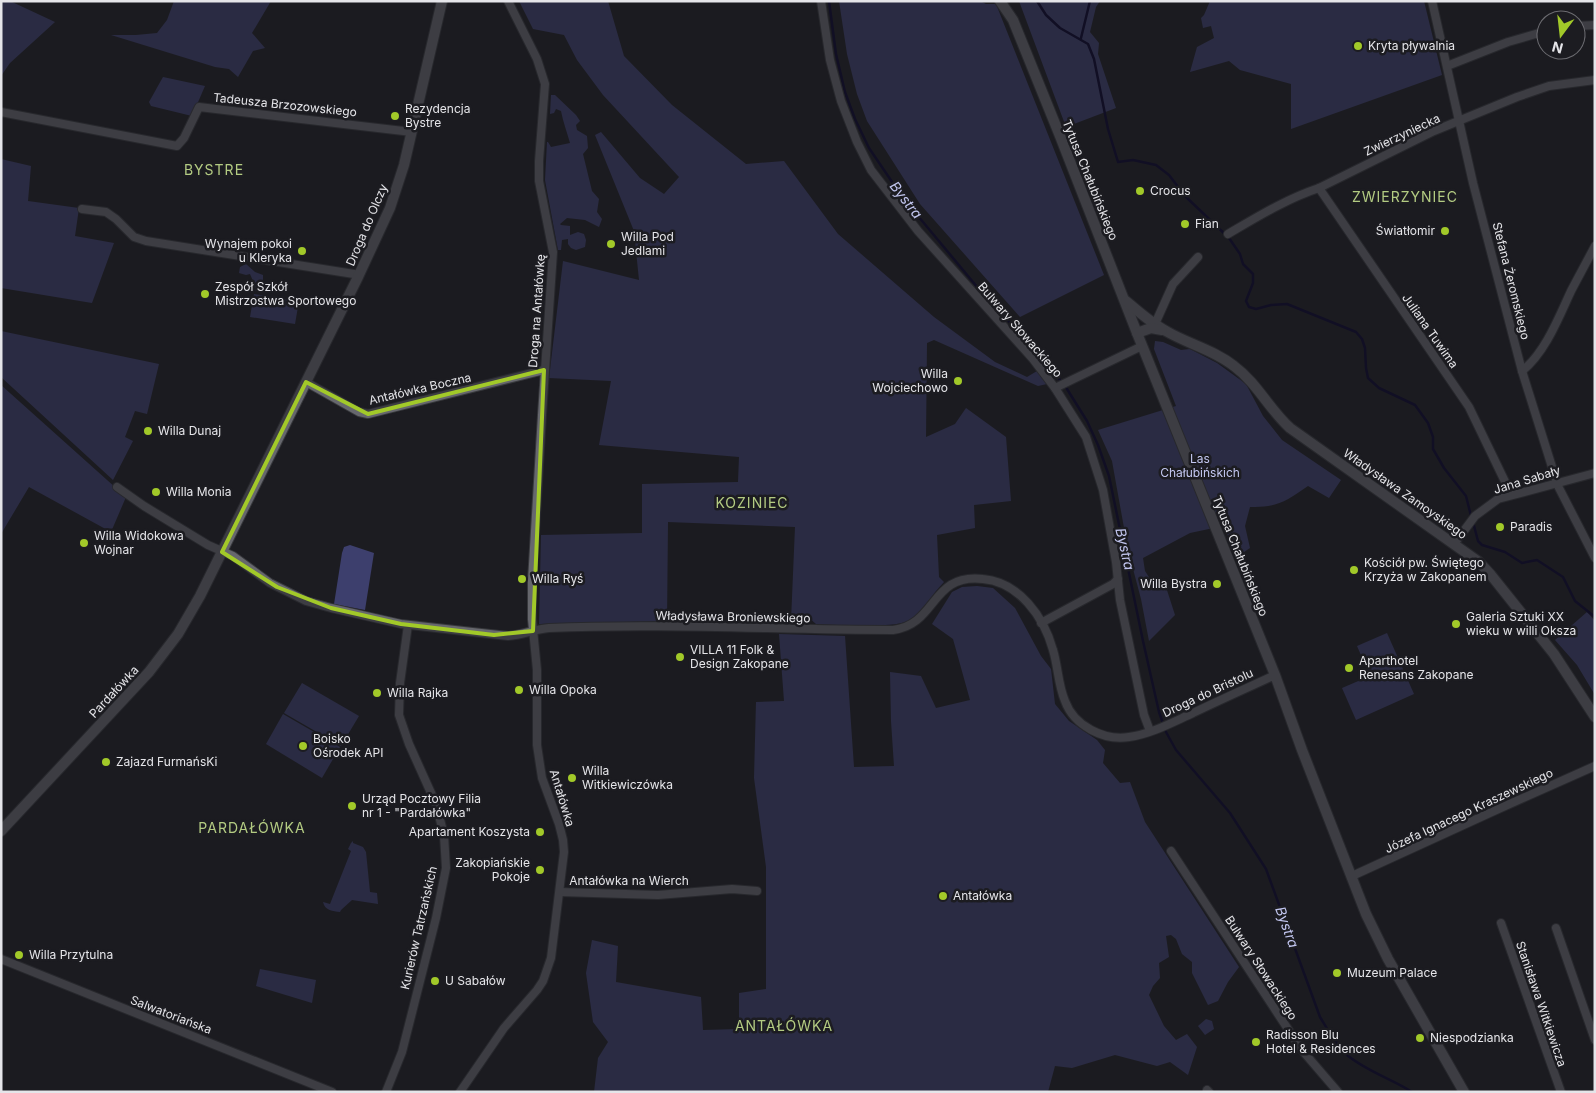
<svg xmlns="http://www.w3.org/2000/svg" width="1596" height="1093" font-family="Inter,sans-serif">
	<rect width="100%" height="100%" fill="#1c1c21"/>
	<!-- green -->
	<g fill="#3d3f6d">
		<polygon points="1,1 10,1 55,22 10,63 1,76"/>
		<polygon points="174,1 271,1 252,33 265,48 253,51 238,77 229,69 215,67 111,35 136,35 157,33 167,20"/>
		<path d="M519,1H608L624,56L672,105L746,164L784,161L838,234L934,317L995,362L1027,377L1037,371L1047,384L1038,386L934,340L927,343L926,437L955,424L966,408L1006,437L1011,501L974,505L975,528L937,535L939,577L944,582C932,594 924,610 910,620C896,629 835,625 816,624L808,617L803,616L793,624L791,621L795,527L668,522L667,621L539,624L541,535L642,533V484L738,482L739,457L599,445L611,381L549,378L563,261L639,280L634,231L595,135L601,132L640,178L664,194L679,177L603,95L577,60L564,35L533,29Z"/>
		<polygon points="839,1 980,1 986,4 996,4 1104,275 1020,317 920,204 867,121 857,94 847,54"/>
		<polygon points="1019,1 1100,1 1096,7 1090,32 1099,43 1098,54 1116,108 1066,127"/>
		<polygon points="1210,1 1424,1 1442,75 1291,129 1291,84 1240,70 1229,61 1190,72 1197,47 1214,38 1211,26 1203,28 1201,18 1204,15"/>
		<polygon points="163,77 205,86 192,116 151,106 149,102"/>
		<path d="M551,95H555L576,115L580,121L576,125L577,130L587,136L588,148L583,154L592,191L599,199L597,212L602,219L599,227L585,220L567,218L560,224L561,225L570,226V235L578,232L584,234L586,240L585,247L576,250L571,248L568,244V239L562,240L561,250H558L545,180L547,142H548L551,147L570,143C567,132 563,122 561,111L556,109L554,113L550,114Z"/>
		<polygon points="1,159 31,166 28,201 79,208 75,236 114,243 92,303 1,288"/>
		<polygon points="246,264 255,272 263,275 263,288 261,291 257,292 254,289 253,281 250,274 246,275 239,273 240,267"/>
		<polygon points="254,294 299,301 295,324 250,317"/>
		<polygon points="1,331 159,364 147,414 135,411 125,437 133,441 113,480 1,377"/>
		<path d="M1155,341L1163,342L1181,350L1190,349L1217,363L1246,384L1263,416L1282,440L1341,480L1329,498L1308,486C1286,501 1277,508 1250,507L1245,526L1250,548L1238,556L1223,526L1190,533L1143,558L1145,571L1154,585L1165,584L1175,615L1149,641L1141,599L1128,550L1112,461L1098,430L1176,406L1154,349Z"/>
		<polygon points="1,385 126,497 111,532 29,487 1,534"/>
		<polygon points="350,545 374,553 365,610 334,604 342,553 344,547"/>
		<polygon points="977,586 993,588 1015,608 1041,656 1051,669 1055,704 1069,721 1097,740 1105,750 1103,763 1120,783 1130,782 1145,822 1239,967 1228,982 1218,1001 1208,1005 1192,973 1192,962 1182,954 1176,939 1171,935 1166,936 1169,957 1159,963 1160,978 1153,986 1149,995 1164,1026 1176,1040 1187,1034 1197,1047 1188,1075 1170,1062 1157,1066 1115,1055 1072,1068 1055,1066 1048,1092 594,1092 598,1058 608,1042 593,1022 586,973 592,940 618,946 616,982 701,997 703,1030 739,1029 739,993 766,989 766,867 754,778 756,702 784,701 779,634 845,636 854,767 894,766 891,721 890,672 921,676 936,708 970,700 953,639 932,624 952,592 962,587"/>
		<polygon points="1587,612 1595,621 1595,695 1577,665 1555,640"/>
		<polygon points="1387,633 1414,694 1356,720 1342,688 1370,676 1357,646"/>
		<polygon points="302,683 359,716 341,746 284,713"/>
		<polygon points="283,714 340,747 322,778 266,744"/>
		<path d="M353,841V843L363,847L366,852L370,892L377,893L378,904L352,900L341,910L340,912C333,911 325,911 323,902L330,904L351,851L348,849L351,843Z"/>
		<polygon points="260,969 316,980 312,1003 256,986"/>
		<polygon points="1206,1019 1212,1021 1214,1029 1205,1035 1198,1026"/>
	</g>
	<g fill="none" stroke-linecap="round" stroke-linejoin="round">
		<!-- stream -->
		<g stroke="#060029" stroke-width="2.5">
			<path d="M829,1L836,54L845,92L855,119L869,148L903,198L988,300L1035,348L1067,389L1087,421L1098,445L1109,476L1143,641L1159,712L1166,732L1176,750L1230,813L1266,869L1320,1017C1328,1030 1336,1045 1347,1055C1366,1071 1392,1079 1412,1092"/>
			<polyline points="1037,1 1046,15 1060,28 1088,44 1094,59 1108,129 1118,162 1133,160 1156,165 1169,175 1185,196 1229,238 1240,254 1243,264 1253,274 1253,283 1246,301 1249,307 1256,309 1271,305 1287,304 1356,332 1362,339 1365,348 1366,368 1368,378 1379,388 1415,405 1428,423 1433,437 1433,449 1444,468 1466,496 1471,516"/>
			<polyline points="1081,38 1090,1"/>
			<polyline points="1473,522 1478,541 1482,545 1505,552 1522,563 1537,560 1563,577 1575,601 1595,617"/>
		</g>
		<!-- minor casing -->
		<g stroke="#37383c" stroke-width="10">
			<g id="minor">
				<polyline points="821,1 830,60 841,101 857,142 871,170 918,231 1033,359 1055,388 1086,437 1103,490 1116,562 1120,600 1144,715 1150,731"/>
				<polyline points="1432,1 1473,183 1522,371 1558,486 1595,558"/>
				<polyline points="1576,26 1595,25"/>
				<polyline points="1447,66 1508,42 1546,31"/>
				<polyline points="1,112 177,146 184,138 199,107 412,132"/>
				<polyline points="1319,188 1469,407 1511,494"/>
				<polyline points="82,209 106,212 116,219 134,237 146,241 354,274 358,277"/>
				<path d="M1228,234C1257,217 1286,199 1319,188L1434,131L1517,97L1549,86L1595,80"/>
				<polyline points="1155,324 1173,284 1198,257"/>
				<path d="M1522,371C1545,353 1559,317 1571,291C1579,276 1587,261 1595,246"/>
				<polyline points="306,382 359,412 368,414 544,370"/>
				<polyline points="1055,388 1142,346"/>
				<path d="M117,487L144,506L208,545L233,556L270,583L306,601L331,608L401,624L508,636C523,635 535,629 549,628C664,623 779,630 893,630C938,624 930,573 983,579C1019,582 1044,617 1053,650C1058,666 1058,685 1065,701C1074,726 1104,741 1129,737C1151,734 1173,722 1193,713C1220,700 1247,688 1275,675"/>
				<polyline points="1454,544 1475,516 1498,499 1595,473"/>
				<polyline points="1041,623 1113,584 1118,579"/>
				<polyline points="1171,851 1301,1049 1338,1092"/>
				<polyline points="1352,876 1494,811 1595,766"/>
				<polyline points="560,892 658,895 732,889 757,891"/>
				<polyline points="1501,923 1561,1092"/>
				<polyline points="1556,928 1595,1040"/>
				<polyline points="1,959 332,1092"/>
				<polyline points="1207,1090 1209,1092"/>
				<polyline points="386,1092 402,1052 436,918 446,868 444,835 436,804 409,744 399,715 400,683 408,625"/>
				<polyline points="460,1092 504,1028 537,990 543,981 551,958 564,852 563,840 559,824 542,778 537,745 537,670 532,619 532,581 542,415 553,252 539,181 539,161 545,84 537,59 508,1"/>
			</g>
		</g>
		<!-- tertiary casing -->
		<g stroke="#37383c" stroke-width="12">
			<g id="tertiary">
				<polyline points="1000,1 1013,20 1060,136 1137,333 1275,675 1302,750 1366,914 1388,959 1464,1092"/>
				<path d="M1126,301C1139,312 1151,323 1166,331C1188,344 1214,350 1234,366C1257,383 1269,409 1290,428L1479,562L1491,575L1554,654L1595,717"/>
				<polyline points="1137,333 1151,328 1162,330"/>
				<polyline points="1,831 149,672 178,634 200,596 358,277 390,208 404,165 442,1"/>
			</g>
		</g>
		<!-- minor -->
		<use href="#minor" stroke="#66676d" stroke-width="8"/>
		<!-- tertiary -->
		<use href="#tertiary" stroke="#66676d" stroke-width="10"/>
	</g>
	<!-- marked area -->
	<path d="M0 0H1596V1093H0ZM544,370L533,631L494,635L401,624L331,608L277,587L222,552L306,382L368,414Z" fill="#1c1c21" fill-opacity=".55" fill-rule="evenodd"/>
	<path fill="none" stroke="#a2c929" stroke-width="4" stroke-linejoin="round" d="M544,370L533,631L494,635L401,624L331,608L277,587L222,552L306,382L368,414Z"/>
	<!-- markers -->
	<g fill="#a2c929" stroke="#1c1c21" stroke-width="2">
		<circle cx="1358" cy="46" r="5"/>
		<circle cx="395" cy="116" r="5"/>
		<circle cx="1140" cy="191" r="5"/>
		<circle cx="1185" cy="224" r="5"/>
		<circle cx="1445" cy="231" r="5"/>
		<circle cx="611" cy="244" r="5"/>
		<circle cx="302" cy="251" r="5"/>
		<circle cx="205" cy="294" r="5"/>
		<circle cx="958" cy="381" r="5"/>
		<circle cx="148" cy="431" r="5"/>
		<circle cx="156" cy="492" r="5"/>
		<circle cx="1500" cy="527" r="5"/>
		<circle cx="84" cy="543" r="5"/>
		<circle cx="1354" cy="570" r="5"/>
		<circle cx="522" cy="579" r="5"/>
		<circle cx="1217" cy="584" r="5"/>
		<circle cx="1456" cy="624" r="5"/>
		<circle cx="680" cy="657" r="5"/>
		<circle cx="1349" cy="668" r="5"/>
		<circle cx="519" cy="690" r="5"/>
		<circle cx="377" cy="693" r="5"/>
		<circle cx="303" cy="746" r="5"/>
		<circle cx="106" cy="762" r="5"/>
		<circle cx="572" cy="778" r="5"/>
		<circle cx="352" cy="806" r="5"/>
		<circle cx="540" cy="832" r="5"/>
		<circle cx="540" cy="870" r="5"/>
		<circle cx="943" cy="896" r="5"/>
		<circle cx="19" cy="955" r="5"/>
		<circle cx="1337" cy="973" r="5"/>
		<circle cx="435" cy="981" r="5"/>
		<circle cx="1420" cy="1038" r="5"/>
		<circle cx="1256" cy="1042" r="5"/>
	</g>
	<g text-anchor="middle" stroke-width="5" stroke-linejoin="round" paint-order="stroke">
		<!-- poi labels -->
		<g font-size="12" fill="#e5e5e9" stroke="#1c1c21" text-anchor="start">
			<text x="1368" y="50">Kryta pływalnia</text>
			<text x="405" y="113">Rezydencja<tspan x="405" dy="14">Bystre</tspan></text>
			<text x="1150" y="195">Crocus</text>
			<text x="1195" y="228">Fian</text>
			<text x="1435" y="235" text-anchor="end">Światłomir</text>
			<text x="621" y="241">Willa Pod<tspan x="621" dy="14">Jedlami</tspan></text>
			<text x="292" y="248" text-anchor="end">Wynajem pokoi<tspan x="292" dy="14">u Kleryka</tspan></text>
			<text x="215" y="291">Zespół Szkół<tspan x="215" dy="14">Mistrzostwa Sportowego</tspan></text>
			<text x="948" y="378" text-anchor="end">Willa<tspan x="948" dy="14">Wojciechowo</tspan></text>
			<text x="158" y="435">Willa Dunaj</text>
			<text x="166" y="496">Willa Monia</text>
			<text x="1510" y="531">Paradis</text>
			<text x="94" y="540">Willa Widokowa<tspan x="94" dy="14">Wojnar</tspan></text>
			<text x="1364" y="567">Kościół pw. Świętego<tspan x="1364" dy="14">Krzyża w Zakopanem</tspan></text>
			<text x="532" y="583">Willa Ryś</text>
			<text x="1207" y="588" text-anchor="end">Willa Bystra</text>
			<text x="1466" y="621">Galeria Sztuki XX<tspan x="1466" dy="14">wieku w willi Oksza</tspan></text>
			<text x="690" y="654">VILLA 11 Folk &amp;<tspan x="690" dy="14">Design Zakopane</tspan></text>
			<text x="1359" y="665">Aparthotel<tspan x="1359" dy="14">Renesans Zakopane</tspan></text>
			<text x="529" y="694">Willa Opoka</text>
			<text x="387" y="697">Willa Rajka</text>
			<text x="313" y="743">Boisko<tspan x="313" dy="14">Ośrodek API</tspan></text>
			<text x="116" y="766">Zajazd FurmańsKi</text>
			<text x="582" y="775">Willa<tspan x="582" dy="14">Witkiewiczówka</tspan></text>
			<text x="362" y="803">Urząd Pocztowy Filia<tspan x="362" dy="14">nr 1 - "Pardałówka"</tspan></text>
			<text x="530" y="836" text-anchor="end">Apartament Koszysta</text>
			<text x="530" y="867" text-anchor="end">Zakopiańskie<tspan x="530" dy="14">Pokoje</tspan></text>
			<text x="953" y="900">Antałówka</text>
			<text x="29" y="959">Willa Przytulna</text>
			<text x="1347" y="977">Muzeum Palace</text>
			<text x="445" y="985">U Sabałów</text>
			<text x="1266" y="1039">Radisson Blu<tspan x="1266" dy="14">Hotel &amp; Residences</tspan></text>
			<text x="1430" y="1042">Niespodzianka</text>
		</g>
		<!-- street labels -->
		<g font-size="12" fill="#e5e5e9" stroke="#1c1c21">
			<text transform="translate(285 105) rotate(6)" y="4">Tadeusza Brzozowskiego</text>
			<text transform="translate(1402 135) rotate(-25)" y="4">Zwierzyniecka</text>
			<text transform="translate(1090 180) rotate(68)" y="4">Tytusa Chałubińskiego</text>
			<text transform="translate(367 225) rotate(-67)" y="4">Droga do Olczy</text>
			<text transform="translate(1511 281) rotate(76)" y="4">Stefana Żeromskiego</text>
			<text transform="translate(537 311) rotate(-86)" y="4">Droga na Antałówkę</text>
			<text transform="translate(1020 330) rotate(49)" y="4">Bulwary Słowackiego</text>
			<text transform="translate(1430 331) rotate(55)" y="4">Juliana Tuwima</text>
			<text transform="translate(420 389) rotate(-13)" y="4">Antałówka Boczna</text>
			<text transform="translate(1527 480) rotate(-17)" y="4">Jana Sabały</text>
			<text transform="translate(1405 494) rotate(35)" y="4">Władysława Zamoyskiego</text>
			<text transform="translate(1240 556) rotate(68)" y="4">Tytusa Chałubińskiego</text>
			<text transform="translate(733 617) rotate(1)" y="4">Władysława Broniewskiego</text>
			<text transform="translate(114 692) rotate(-47)" y="4">Pardałówka</text>
			<text transform="translate(1208 693) rotate(-25)" y="4">Droga do Bristolu</text>
			<text transform="translate(562 798) rotate(73)" y="4">Antałówka</text>
			<text transform="translate(1469 811) rotate(-25)" y="4">Józefa Ignacego Kraszewskiego</text>
			<text x="629" y="885">Antałówka na Wierch</text>
			<text transform="translate(419 928) rotate(-77)" y="4">Kurierów Tatrzańskich</text>
			<text transform="translate(1261 968) rotate(57)" y="4">Bulwary Słowackiego</text>
			<text transform="translate(1541 1004) rotate(71)" y="4">Stanisława Witkiewicza</text>
			<text transform="translate(171 1015) rotate(21)" y="4">Salwatoriańska</text>
		</g>
		<!-- park labels -->
		<g font-size="12" fill="#c3c7f0" stroke="#1c1c21">
			<text x="1200" y="463">Las<tspan x="1200" dy="14">Chałubińskich</tspan></text>
		</g>
		<!-- neighbourhood labels -->
		<g font-size="14" letter-spacing="1" fill="#b3cb82" stroke="#1c1c21">
			<text x="214" y="175">BYSTRE</text>
			<text x="1405" y="202">ZWIERZYNIEC</text>
			<text x="752" y="508">KOZINIEC</text>
			<text x="252" y="833">PARDAŁÓWKA</text>
			<text x="784" y="1031">ANTAŁÓWKA</text>
		</g>
		<!-- water labels -->
		<g font-size="14" font-style="italic" fill="#c1c5ee" stroke="#1c1c21">
			<text transform="translate(906 200) rotate(52)" y="5">Bystra</text>
			<text transform="translate(1125 549) rotate(77)" y="5">Bystra</text>
			<text transform="translate(1287 927) rotate(70)" y="5">Bystra</text>
		</g>
	</g>
	<!-- border -->
	<rect width="1596" height="1093" fill="none" stroke="#e5e5e9" stroke-width="5"/>
	<!-- north arrow -->
	<g transform="translate(1561 35) rotate(195)"><circle r="24" fill="#1c1c21" stroke="#6c6c71"/>
	<path d="M0-4L9 19L0 12L-9 19Z" fill="#a2c929"/>
	<text y="-8" font-size="14" font-weight="bold" text-anchor="middle" fill="#e5e5e9">N</text>
	</g>
</svg>
